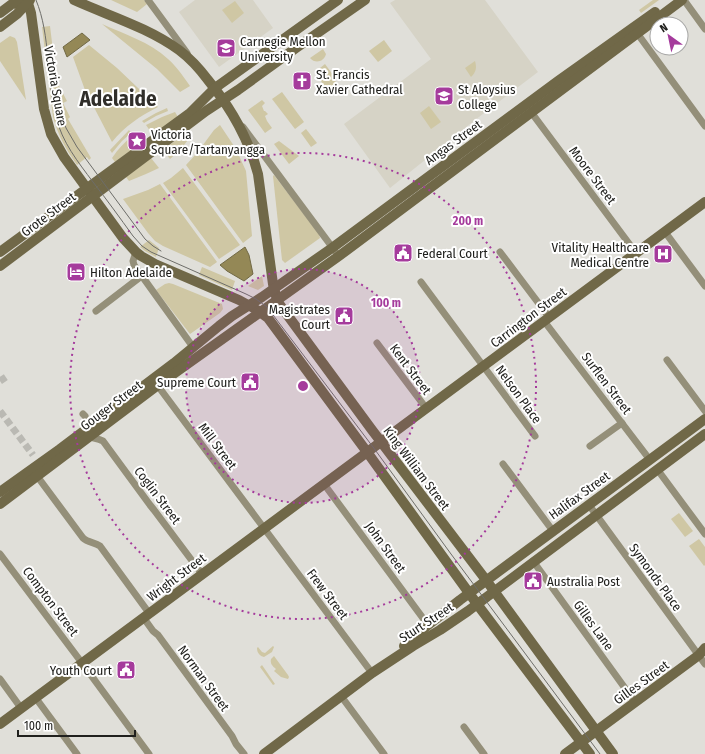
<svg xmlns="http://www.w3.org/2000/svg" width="705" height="754" font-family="'Fira Sans Condensed',sans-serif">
	<rect width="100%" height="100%" fill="#e0dfd9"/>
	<!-- built -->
	<g fill="#d6d3c6">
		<polygon points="195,0 253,0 273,28 219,67 179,12"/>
		<polygon points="395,0 485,0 538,72 475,120 390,188 344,124 431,59 390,3"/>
	</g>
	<!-- green -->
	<g fill="#cfc7a4">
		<polygon points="111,0 144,0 147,4 137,12"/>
		<polygon points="653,0 659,0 641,13 639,10"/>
		<polygon points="235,1 244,13 232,23 222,10"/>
		<path d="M102,24C124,34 150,42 168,59C177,67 183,76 190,86L180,92L157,69Z"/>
		<path d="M50,26L57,84H58L67,101L63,103L70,117L68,119L91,158L89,160L87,157L77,165C66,150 58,135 53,117L42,27Z"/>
		<polygon points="10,36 15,38 17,42 26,100 0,61 0,43"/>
		<polygon points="384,40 392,51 378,62 369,51"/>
		<path d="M89,45L117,68L158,107C140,116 125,126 112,142L85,90L73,57Z"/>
		<path d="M323,49L326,54C324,62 315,64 310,58Z"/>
		<path d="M475,61C477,68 476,72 471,77L465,68Z"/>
		<polygon points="325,64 336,79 335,84 341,92 327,90 315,72"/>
		<polygon points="282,92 304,122 295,129 272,99"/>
		<polygon points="262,100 265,103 262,106 264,111 265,111 268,114 265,116 267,121 272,128 265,133 248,110"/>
		<polygon points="429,106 441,122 431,129 420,113"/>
		<polygon points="167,108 168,111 156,116 144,123 142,121 156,113"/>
		<polygon points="175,112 178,117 153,135 146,125 162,117"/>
		<polygon points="220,125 236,149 246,171 252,236 243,243 186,165 197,153 214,130"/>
		<polygon points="306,129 317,143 311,147 301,133"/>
		<polygon points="129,130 131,133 122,141 112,153 110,150"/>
		<polygon points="188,131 192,135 180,150 170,159 163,150"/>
		<path d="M133,135L140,144L115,162L112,158C118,149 125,142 133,135Z"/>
		<polygon points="279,141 299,156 289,164 274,144"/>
		<polygon points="151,158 159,168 146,174 129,181 126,177"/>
		<polygon points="183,168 240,245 219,259 163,183 171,178"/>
		<polygon points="274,175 319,234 320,238 285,263 282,260 273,176"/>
		<polygon points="160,184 217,262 210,267 163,246 155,241 148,233 123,199 148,190"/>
		<polygon points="149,240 159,248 156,257 145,251 140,247"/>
		<polygon points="202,267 235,281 232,290 199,275"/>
		<polygon points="262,276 264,286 258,290 248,286"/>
		<polygon points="169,283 173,284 222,304 223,309 220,313 190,334 156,290 165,284"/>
		<polygon points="679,513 693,531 685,537 671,519"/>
		<polygon points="699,539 705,547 705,565 704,566 689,546"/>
		<path d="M273,646L274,647L272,652L264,657C260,656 257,653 257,648L258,647L262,652L265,653Z"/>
		<path d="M274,656L288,675L289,677L288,679L281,677L274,671L276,669C272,666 270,663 271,659Z"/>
		<polygon points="262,665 275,684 273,685 260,667"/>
	</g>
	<!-- water -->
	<g fill="#948856" stroke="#716945">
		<polygon points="82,33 90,40 67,57 63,47"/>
		<polygon points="245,247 249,255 253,274 244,281 227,271 220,265"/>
	</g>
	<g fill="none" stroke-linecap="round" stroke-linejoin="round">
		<!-- street-tunnel -->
		<g stroke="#bab9b3" stroke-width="7" stroke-dasharray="7 3.5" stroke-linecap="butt">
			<polyline points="0,381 6,377"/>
			<polyline points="0,411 33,455"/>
		</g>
		<!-- street -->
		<g stroke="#948f79" stroke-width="7">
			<polyline points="148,0 187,53"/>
			<polyline points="684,0 705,29"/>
			<polyline points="637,33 705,126"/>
			<polyline points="531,112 636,253"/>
			<polyline points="243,127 335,251"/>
			<polyline points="665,232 705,286"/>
			<polyline points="136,252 133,261 134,265 193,347"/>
			<polyline points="500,252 549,317"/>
			<polyline points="421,282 535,436"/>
			<polyline points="96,311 139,278"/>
			<polyline points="544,321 650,460"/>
			<polyline points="377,343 426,408"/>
			<polyline points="667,360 705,411"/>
			<polyline points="155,382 372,673"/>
			<polyline points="83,414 85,416"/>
			<polyline points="90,437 98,439 103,441 150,505 154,510 202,574"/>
			<polyline points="590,446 622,423"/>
			<polyline points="503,464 553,531"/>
			<polyline points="657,469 705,534"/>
			<path d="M37,476L83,538C88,543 95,542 100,546L149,613"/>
			<polyline points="324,484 428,625"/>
			<polyline points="589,505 705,664"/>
			<polyline points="0,554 82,663 149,754"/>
			<polyline points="533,561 635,702"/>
			<polyline points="143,617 153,631 158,635 232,736 236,744 244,754"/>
			<polyline points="0,679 21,708"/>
			<polyline points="341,696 384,754"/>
			<polyline points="35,697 77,754"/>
			<polyline points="464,727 484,754"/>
		</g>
		<!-- secondary -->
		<g stroke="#706848" stroke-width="10">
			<polyline points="27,0 31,13 44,109 51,134 64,157 123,238 136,252 141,256 155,264 239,300 257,310 268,318 367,452 477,604 590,754"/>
			<path d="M74,0C109,16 147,27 179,50C191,59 199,68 208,80C231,108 249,140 258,174L273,284L277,300L280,305L372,430L486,580L613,754"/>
			<polyline points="0,13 12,4 28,2"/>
			<polyline points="0,27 17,14 30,0"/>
			<polyline points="0,252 190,113 215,88 338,0"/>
			<polyline points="0,266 206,111 238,90 296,48 365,0"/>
			<polyline points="0,492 60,449 174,363 219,326 232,316 262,297 332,248 558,81 655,12"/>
			<polyline points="0,504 158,385 339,256 682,0"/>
			<polyline points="404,646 428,625 460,600 705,419"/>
			<polyline points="0,724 705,202"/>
			<polyline points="264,754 372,673 413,646 440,630 468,611 705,434"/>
			<polyline points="565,754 699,655 705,648"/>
		</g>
		<!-- tram -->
		<g stroke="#6d6d69" stroke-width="1">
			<path d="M36,0C51,36 46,79 56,117C62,142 78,162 93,182C107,200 120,218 133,236L142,246L151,252L246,294L256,299L267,307L373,447L451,554L600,754"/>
			<polyline points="60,112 66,128 77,147 145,239 153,246 161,251"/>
		</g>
	</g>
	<!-- distance rings -->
	<circle cx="303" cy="386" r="117" fill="#a53b9c" fill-opacity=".12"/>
	<g fill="none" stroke="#a53b9c" stroke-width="2" stroke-dasharray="2 4">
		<circle cx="303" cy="386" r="117"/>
		<circle cx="303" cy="386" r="233"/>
	</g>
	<!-- icons -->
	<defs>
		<g id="university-square" transform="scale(1)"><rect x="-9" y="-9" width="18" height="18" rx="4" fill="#a53b9c" stroke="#fff"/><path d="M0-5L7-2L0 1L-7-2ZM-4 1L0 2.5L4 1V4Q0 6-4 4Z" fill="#fff"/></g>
		<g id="church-square" transform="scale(1)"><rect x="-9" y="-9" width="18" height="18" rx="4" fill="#a53b9c" stroke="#fff"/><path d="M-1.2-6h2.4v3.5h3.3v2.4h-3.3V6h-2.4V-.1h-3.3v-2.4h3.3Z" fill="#fff"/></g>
		<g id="school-square" transform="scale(1)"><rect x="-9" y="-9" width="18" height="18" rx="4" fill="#a53b9c" stroke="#fff"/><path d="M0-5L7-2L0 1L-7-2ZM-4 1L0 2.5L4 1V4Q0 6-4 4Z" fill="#fff"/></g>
		<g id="sight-square" transform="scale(1)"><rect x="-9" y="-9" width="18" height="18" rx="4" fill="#a53b9c" stroke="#fff"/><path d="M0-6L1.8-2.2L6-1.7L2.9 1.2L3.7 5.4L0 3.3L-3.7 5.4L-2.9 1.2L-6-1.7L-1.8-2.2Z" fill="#fff"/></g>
		<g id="civic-square" transform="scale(1)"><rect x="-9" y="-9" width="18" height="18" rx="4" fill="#a53b9c" stroke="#fff"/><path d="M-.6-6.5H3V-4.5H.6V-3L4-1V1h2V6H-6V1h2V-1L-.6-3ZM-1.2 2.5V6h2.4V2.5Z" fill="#fff"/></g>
		<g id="hospital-square" transform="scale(1)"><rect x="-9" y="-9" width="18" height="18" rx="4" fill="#a53b9c" stroke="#fff"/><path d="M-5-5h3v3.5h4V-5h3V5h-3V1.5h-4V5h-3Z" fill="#fff"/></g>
		<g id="hotel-square" transform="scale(1)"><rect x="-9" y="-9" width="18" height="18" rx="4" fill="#a53b9c" stroke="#fff"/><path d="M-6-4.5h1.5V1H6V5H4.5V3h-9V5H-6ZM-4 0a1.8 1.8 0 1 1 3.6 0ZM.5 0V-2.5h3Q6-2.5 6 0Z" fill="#fff"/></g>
	</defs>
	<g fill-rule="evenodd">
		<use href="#university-square" x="226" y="48"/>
		<use href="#church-square" x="302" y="81"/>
		<use href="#school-square" x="444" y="96"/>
		<use href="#sight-square" x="137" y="141"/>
		<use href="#civic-square" x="403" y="253"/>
		<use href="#hospital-square" x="663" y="254"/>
		<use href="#hotel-square" x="76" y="272"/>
		<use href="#civic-square" x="344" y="316"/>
		<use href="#civic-square" x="250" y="382"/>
		<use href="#civic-square" x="533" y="581"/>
		<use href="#civic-square" x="126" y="670"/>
	</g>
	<g text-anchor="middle" stroke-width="4" stroke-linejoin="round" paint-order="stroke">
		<!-- poi labels -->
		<g font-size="13" fill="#20201d" stroke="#fff" text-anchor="start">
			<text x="240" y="46">Carnegie Mellon<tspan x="240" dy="15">University</tspan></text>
			<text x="316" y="79">St. Francis<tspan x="316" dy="15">Xavier Cathedral</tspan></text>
			<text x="458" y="94">St Aloysius<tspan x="458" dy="15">College</tspan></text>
			<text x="151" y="139">Victoria<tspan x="151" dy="15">Square/Tartanyangga</tspan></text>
			<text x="649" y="252" text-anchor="end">Vitality Healthcare<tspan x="649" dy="15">Medical Centre</tspan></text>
			<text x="417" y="258">Federal Court</text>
			<text x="90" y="277">Hilton Adelaide</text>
			<text x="330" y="314" text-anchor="end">Magistrates<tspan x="330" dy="15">Court</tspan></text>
			<text x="236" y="387" text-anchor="end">Supreme Court</text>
			<text x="547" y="586">Australia Post</text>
			<text x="112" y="675" text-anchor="end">Youth Court</text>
		</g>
		<!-- street labels -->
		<g font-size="13" fill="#20201d" stroke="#fff">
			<text transform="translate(56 86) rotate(80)" y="5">Victoria Square</text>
			<text transform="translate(453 142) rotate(-36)" y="5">Angas Street</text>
			<text transform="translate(593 175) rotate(53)" y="5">Moore Street</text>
			<text transform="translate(48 214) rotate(-37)" y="5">Grote Street</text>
			<text transform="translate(528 317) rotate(-37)" y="5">Carrington Street</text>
			<text transform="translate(411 369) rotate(53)" y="5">Kent Street</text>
			<text transform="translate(607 383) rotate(53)" y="5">Surflen Street</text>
			<text transform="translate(519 394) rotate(54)" y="5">Nelson Place</text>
			<text transform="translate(111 405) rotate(-37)" y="5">Gouger Street</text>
			<text transform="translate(218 446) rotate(53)" y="5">Mill Street</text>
			<text transform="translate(417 468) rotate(53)" y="5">King William Street</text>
			<text transform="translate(158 495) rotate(53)" y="5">Coglin Street</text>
			<text transform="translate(579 495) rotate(-36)" y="5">Halifax Street</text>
			<text transform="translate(386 547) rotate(54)" y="5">John Street</text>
			<text transform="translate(176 577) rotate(-37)" y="5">Wright Street</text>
			<text transform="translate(656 577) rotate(54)" y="5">Symonds Place</text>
			<text transform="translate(328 594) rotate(53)" y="5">Frew Street</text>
			<text transform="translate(51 601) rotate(53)" y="5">Compton Street</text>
			<text transform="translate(426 622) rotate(-33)" y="5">Sturt Street</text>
			<text transform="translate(594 625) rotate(54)" y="5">Gilles Lane</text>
			<text transform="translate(204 678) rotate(54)" y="5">Norman Street</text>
			<text transform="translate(641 682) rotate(-36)" y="5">Gilles Street</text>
		</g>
		<!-- town labels -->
		<g font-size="21" font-weight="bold" fill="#302e2a" stroke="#fff">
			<text x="118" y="106">Adelaide</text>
		</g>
	</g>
	<circle cx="303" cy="386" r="6" fill="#a53b9c" stroke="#fff" stroke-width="2"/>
	<g font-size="12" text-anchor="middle" font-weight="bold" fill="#a53b9c" stroke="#fff" stroke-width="4" stroke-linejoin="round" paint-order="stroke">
		<text x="468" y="225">200 m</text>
		<text x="386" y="307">100 m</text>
	</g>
	<!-- north arrow -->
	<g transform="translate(669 36) rotate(327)"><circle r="19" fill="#ffffff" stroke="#a6a6a5"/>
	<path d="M0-3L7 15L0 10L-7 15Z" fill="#a53b9c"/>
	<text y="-6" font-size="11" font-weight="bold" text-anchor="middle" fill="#20201d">N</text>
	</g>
	<!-- scale -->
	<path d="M18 730v6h117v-6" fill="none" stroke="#20201d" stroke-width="2"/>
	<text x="24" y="730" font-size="12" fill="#20201d" stroke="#ffffff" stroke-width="3" paint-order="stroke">100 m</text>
</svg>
